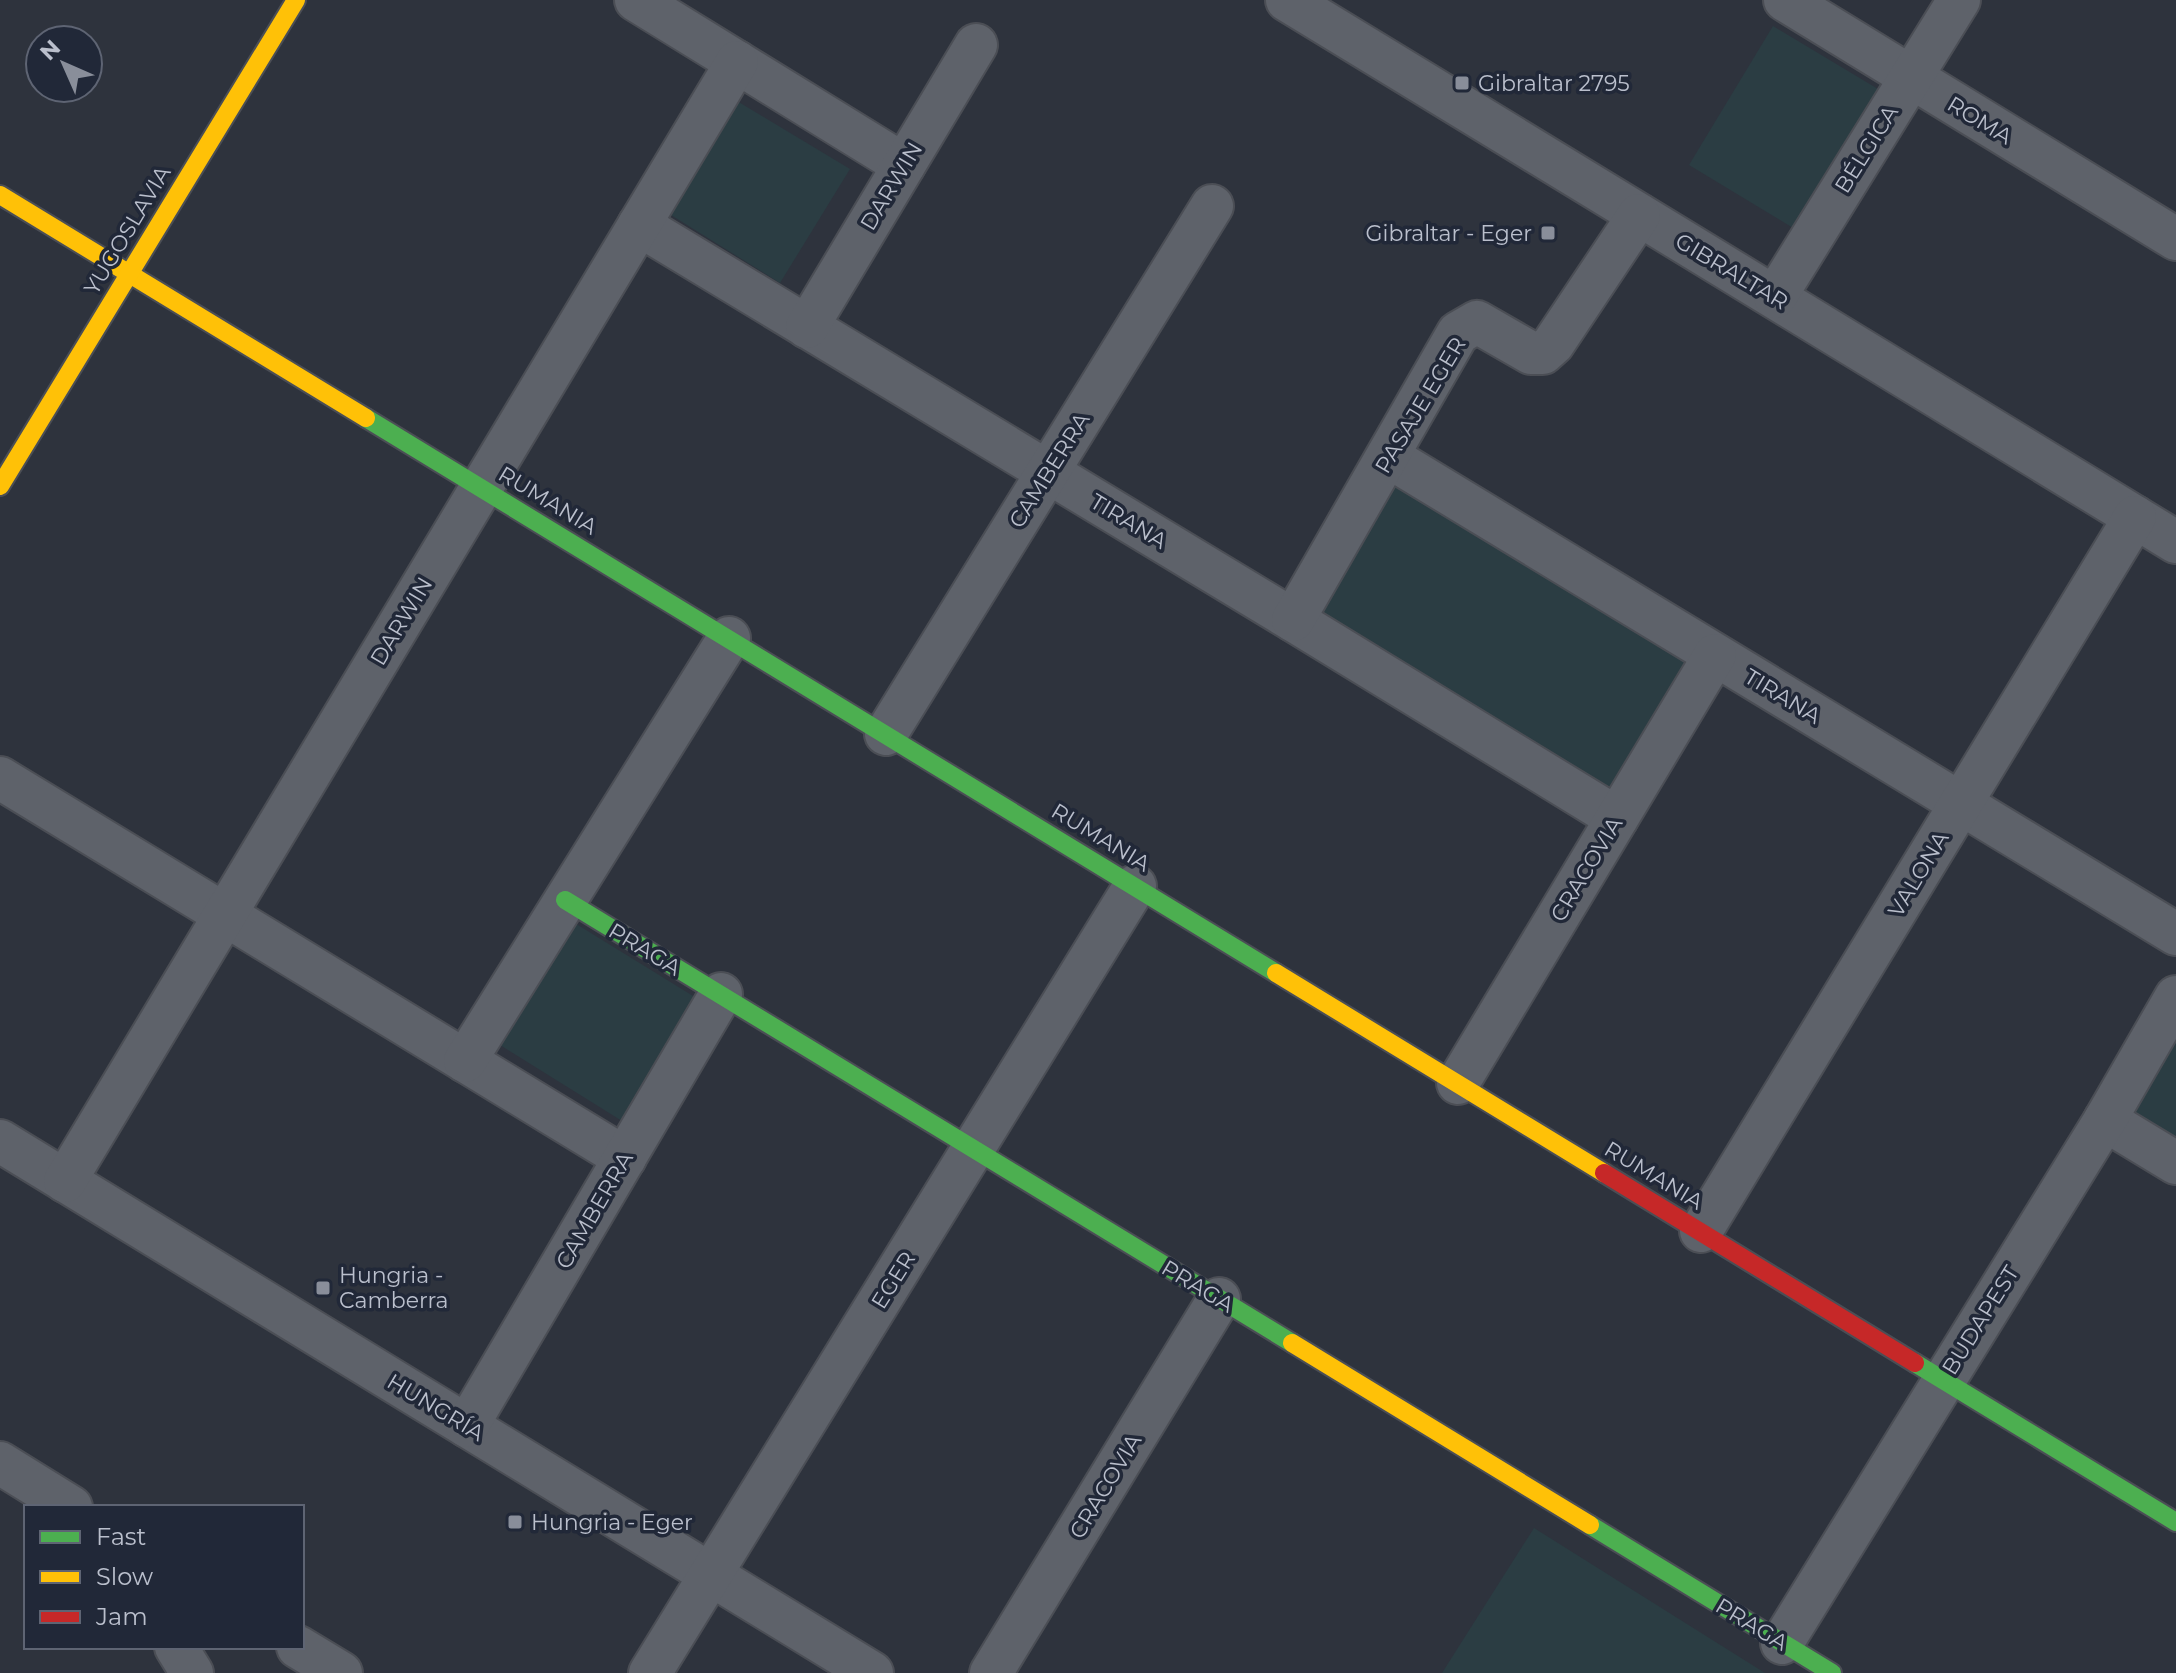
<svg xmlns="http://www.w3.org/2000/svg" width="2176" height="1673" font-family="Montserrat,sans-serif">
	<rect width="100%" height="100%" fill="#2e333d"/>
	<!-- green -->
	<g fill="#2b3d43">
		<polygon points="1773,26 1888,95 1803,234 1689,165"/>
		<polygon points="732,98 850,169 780,283 663,210"/>
		<polygon points="1399,474 1695,658 1609,798 1313,614"/>
		<polygon points="560,914 698,999 622,1121 484,1035"/>
		<polygon points="2176,1043 2176,1140 2132,1112"/>
		<polygon points="1534,1528 1765,1673 1442,1673"/>
	</g>
	<g fill="none" stroke-linecap="round" stroke-linejoin="round">
		<!-- street casing -->
		<g stroke="#4b4e55" stroke-width="46">
			<g id="street">
				<polyline points="636,0 904,165"/>
				<polyline points="1287,0 2176,542"/>
				<polyline points="1785,0 2176,239"/>
				<polyline points="639,225 1293,620 1617,818"/>
				<polyline points="1775,297 1959,0"/>
				<polyline points="807,327 976,45"/>
				<polyline points="1389,457 2176,934"/>
				<polyline points="1293,620 1458,333 1477,322 1531,353 1543,353 1553,344 1639,215"/>
				<polyline points="886,734 1212,206"/>
				<polyline points="0,778 625,1158"/>
				<polyline points="465,1061 729,638"/>
				<polyline points="1458,1083 1715,655"/>
				<polyline points="2105,1120 2176,1163"/>
				<polyline points="0,1141 872,1673"/>
				<polyline points="65,1181 737,62"/>
				<polyline points="1701,1231 2135,517"/>
				<polyline points="467,1426 721,994"/>
				<polyline points="0,1463 71,1507"/>
				<polyline points="1782,1643 2105,1120 2176,997"/>
				<polyline points="176,1647 192,1673"/>
				<polyline points="298,1647 341,1673"/>
				<polyline points="650,1673 1135,886"/>
				<polyline points="991,1673 1219,1299"/>
			</g>
		</g>
		<!-- fast casing -->
		<g stroke="#4b4e55" stroke-width="22">
			<g id="fast">
				<polyline points="366,418 1276,973"/>
				<polyline points="565,900 1292,1343"/>
				<polyline points="1915,1363 2176,1522"/>
				<polyline points="1590,1525 1832,1673"/>
			</g>
		</g>
		<!-- slow casing -->
		<g stroke="#4b4e55" stroke-width="22">
			<g id="slow">
				<polyline points="0,195 366,418"/>
				<polyline points="0,486 296,0"/>
				<polyline points="1276,973 1604,1173"/>
				<polyline points="1292,1343 1590,1525"/>
			</g>
		</g>
		<!-- jam casing -->
		<g stroke="#4b4e55" stroke-width="22">
			<polyline id="jam" points="1604,1173 1915,1363"/>
		</g>
		<!-- street -->
		<use href="#street" stroke="#5e626a" stroke-width="42"/>
		<!-- fast -->
		<use href="#fast" stroke="#4caf50" stroke-width="18"/>
		<!-- slow -->
		<use href="#slow" stroke="#ffc107" stroke-width="18"/>
		<!-- jam -->
		<use href="#jam" stroke="#c62828" stroke-width="18"/>
	</g>
	<!-- markers -->
	<g fill="#898e9a" stroke="#212838" stroke-width="3">
		<rect x="1454" y="75" width="16" height="16" rx="4"/>
		<rect x="1540" y="225" width="16" height="16" rx="4"/>
		<rect x="315" y="1280" width="16" height="16" rx="4"/>
		<rect x="507" y="1514" width="16" height="16" rx="4"/>
	</g>
	<g text-anchor="middle" stroke-width="7" stroke-linejoin="round" paint-order="stroke">
		<!-- poi labels -->
		<g font-size="22" fill="#babfcc" stroke="#212838" text-anchor="start">
			<text x="1478" y="91">Gibraltar 2795</text>
			<text x="1532" y="241" text-anchor="end">Gibraltar - Eger</text>
			<text x="339" y="1283">Hungria -<tspan x="339" dy="25">Camberra</tspan></text>
			<text x="531" y="1530">Hungria - Eger</text>
		</g>
		<!-- street labels -->
		<g font-size="22" fill="#babfcc" stroke="#212838">
			<text transform="translate(1980 120) rotate(31)" y="8">ROMA</text>
			<text transform="translate(1866 149) rotate(-58)" y="8">BÉLGICA</text>
			<text transform="translate(891 186) rotate(-59)" y="8">DARWIN</text>
			<text transform="translate(127 230) rotate(-59)" y="8">YUGOSLAVIA</text>
			<text transform="translate(1732 271) rotate(31)" y="8">GIBRALTAR</text>
			<text transform="translate(1420 405) rotate(-59)" y="8">PASAJE EGER</text>
			<text transform="translate(1049 470) rotate(-58)" y="8">CAMBERRA</text>
			<text transform="translate(548 500) rotate(31)" y="8">RUMANIA</text>
			<text transform="translate(1129 521) rotate(31)" y="8">TIRANA</text>
			<text transform="translate(401 621) rotate(-59)" y="8">DARWIN</text>
			<text transform="translate(1783 696) rotate(31)" y="8">TIRANA</text>
			<text transform="translate(1101 837) rotate(31)" y="8">RUMANIA</text>
			<text transform="translate(1586 869) rotate(-59)" y="8">CRACOVIA</text>
			<text transform="translate(1918 874) rotate(-59)" y="8">VALONA</text>
			<text transform="translate(645 949) rotate(31)" y="8">PRAGA</text>
			<text transform="translate(1654 1175) rotate(31)" y="8">RUMANIA</text>
			<text transform="translate(594 1210) rotate(-60)" y="8">CAMBERRA</text>
			<text transform="translate(893 1280) rotate(-58)" y="8">EGER</text>
			<text transform="translate(1198 1286) rotate(31)" y="8">PRAGA</text>
			<text transform="translate(1980 1320) rotate(-58)" y="8">BUDAPEST</text>
			<text transform="translate(436 1407) rotate(31)" y="8">HUNGRÍA</text>
			<text transform="translate(1105 1486) rotate(-59)" y="8">CRACOVIA</text>
			<text transform="translate(1752 1624) rotate(31)" y="8">PRAGA</text>
		</g>
	</g>
	<!-- legend -->
	<rect x="24" y="1505" width="280" height="144" fill="#212838" stroke="#5e6473" stroke-width="2"/>
	<rect x="40" y="1531" width="40" height="12" fill="#4caf50" stroke="#5e6473" stroke-width="2"/>
	<text x="96" y="1545" font-size="24" fill="#babfcc">Fast</text>
	<rect x="40" y="1571" width="40" height="12" fill="#ffc107" stroke="#5e6473" stroke-width="2"/>
	<text x="96" y="1585" font-size="24" fill="#babfcc">Slow</text>
	<rect x="40" y="1611" width="40" height="12" fill="#c62828" stroke="#5e6473" stroke-width="2"/>
	<text x="96" y="1625" font-size="24" fill="#babfcc">Jam</text>
	<!-- north arrow -->
	<g transform="translate(64 64) rotate(315)"><circle r="38" fill="#212838" stroke="#5e6473" stroke-width="2"/>
	<path d="M0-6L14 30L0 20L-14 30Z" fill="#898e9a"/>
	<text y="-12" font-size="22" font-weight="bold" text-anchor="middle" fill="#babfcc">N</text>
	</g>
</svg>
